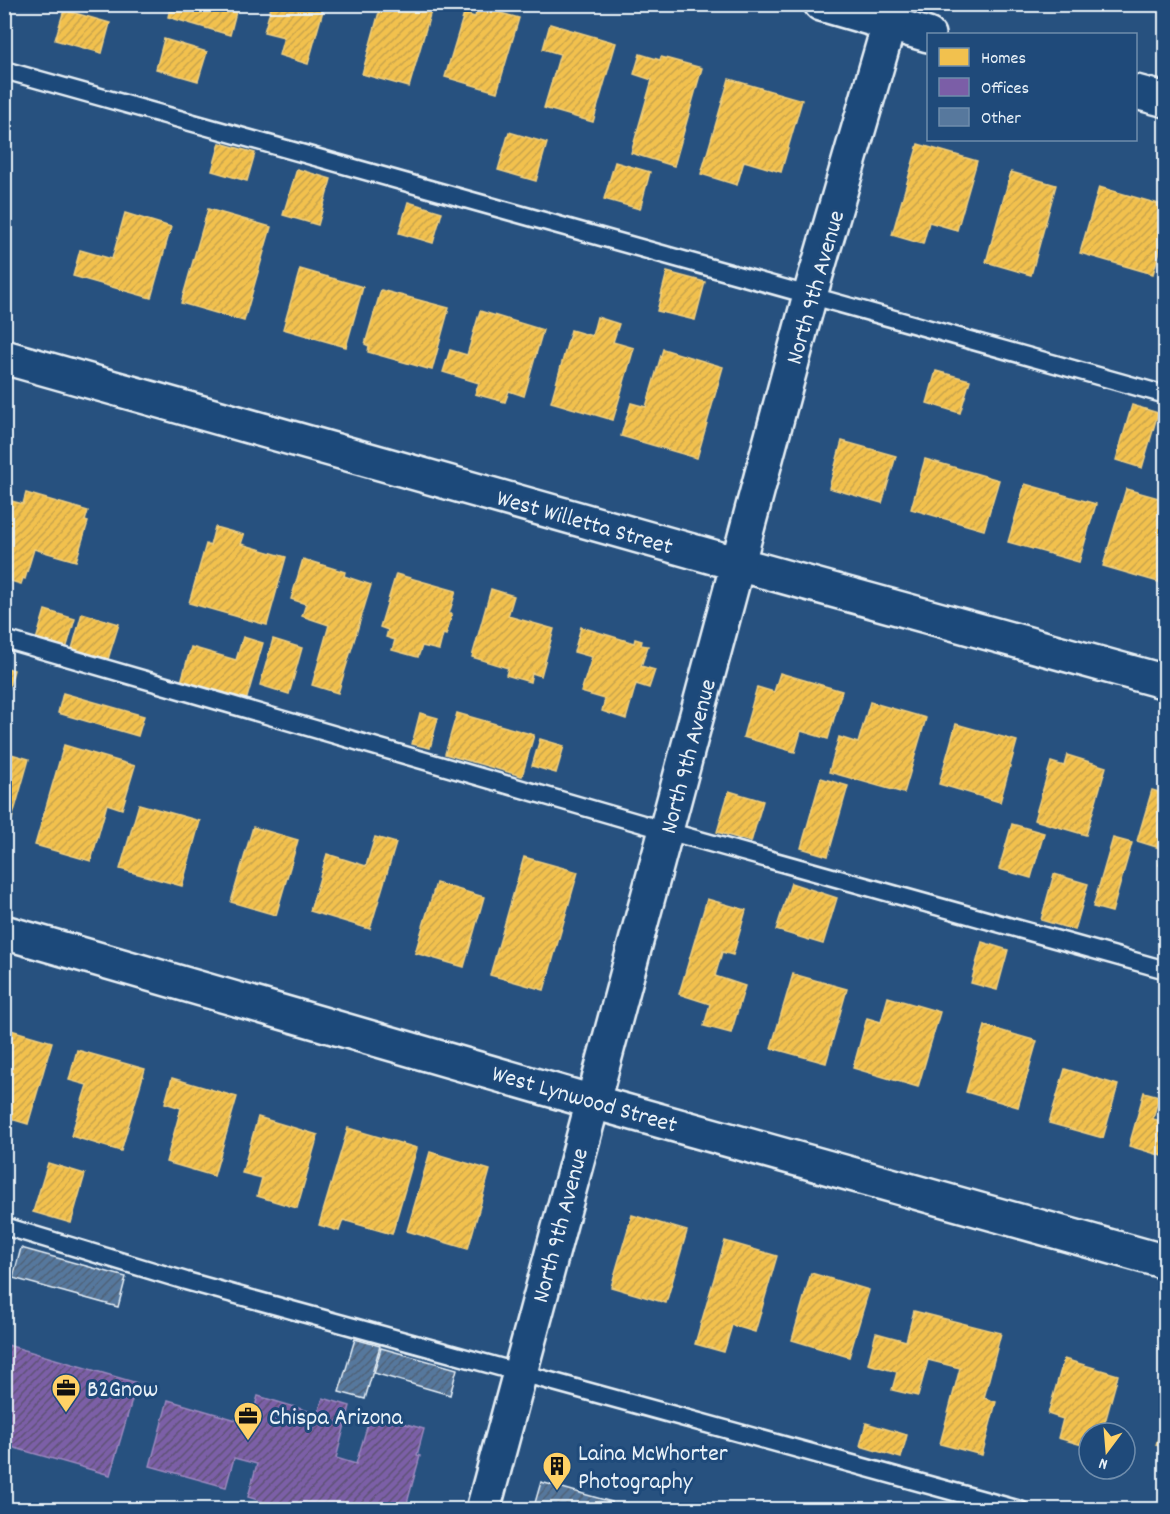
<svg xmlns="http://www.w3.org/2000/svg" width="1170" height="1514" font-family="Dekko,sans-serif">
	<defs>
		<pattern id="homes-hatch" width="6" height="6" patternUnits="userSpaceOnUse" patternTransform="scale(1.5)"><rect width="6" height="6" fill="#f2c14e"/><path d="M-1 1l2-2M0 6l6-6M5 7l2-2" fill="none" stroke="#c7a34d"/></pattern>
		<pattern id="offices-hatch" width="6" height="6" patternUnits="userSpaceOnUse" patternTransform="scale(1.5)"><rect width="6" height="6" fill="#7b5ea7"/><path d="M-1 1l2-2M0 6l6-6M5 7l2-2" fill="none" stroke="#5e5274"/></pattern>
		<pattern id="building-hatch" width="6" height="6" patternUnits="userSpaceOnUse" patternTransform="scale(1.5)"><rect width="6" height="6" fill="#57789d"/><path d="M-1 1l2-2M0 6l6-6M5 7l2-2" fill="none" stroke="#4f6278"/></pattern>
	</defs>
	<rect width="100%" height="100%" fill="#27517f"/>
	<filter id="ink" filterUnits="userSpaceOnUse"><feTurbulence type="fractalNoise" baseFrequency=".0167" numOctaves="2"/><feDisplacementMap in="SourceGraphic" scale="12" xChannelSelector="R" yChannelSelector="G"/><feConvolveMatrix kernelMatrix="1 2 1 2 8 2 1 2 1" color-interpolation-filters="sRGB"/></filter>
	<g filter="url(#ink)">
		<!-- homes -->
		<g fill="url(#homes-hatch)" stroke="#efcf81" stroke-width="1.5">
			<polygon points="171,4 238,4 230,35 168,17"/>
			<polygon points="272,4 330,4 328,8 324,7 308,64 279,55 284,37 264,32"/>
			<polygon points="378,4 433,4 409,87 362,74 381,5"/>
			<polygon points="477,9 489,13 490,10 519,18 497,92 445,77 464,14 475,17"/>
			<polygon points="64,10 110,23 102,53 55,40"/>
			<polygon points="550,24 616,43 593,122 544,108 560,54 543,49"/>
			<polygon points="164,39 207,52 198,81 156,69"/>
			<polygon points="640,54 660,60 661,57 702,68 674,166 631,153 652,80 634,74"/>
			<polygon points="729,79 802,100 781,172 744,161 737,185 701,174"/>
			<polygon points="509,132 547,143 536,181 498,170"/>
			<polygon points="220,143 255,153 247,181 212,171"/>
			<polygon points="918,144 977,161 957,230 929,222 923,244 892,235"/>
			<polygon points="615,162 650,172 640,209 604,199"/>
			<polygon points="297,169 331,179 318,225 283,215"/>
			<polygon points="1011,172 1056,185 1031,275 986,262"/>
			<polygon points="1099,187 1166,206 1166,230 1153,274 1080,253"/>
			<polygon points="408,202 442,212 433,243 399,233"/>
			<polygon points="208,209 271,227 244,321 181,303"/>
			<polygon points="125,213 171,227 151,298 73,276 80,250 112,259"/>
			<polygon points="300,269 363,287 346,347 283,329"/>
			<polygon points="667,272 705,282 695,320 657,311"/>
			<polygon points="381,290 449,308 432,370 368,352 369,346 365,344"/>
			<polygon points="480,311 543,330 524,396 509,391 505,402 475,394 479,383 443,372 450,350 467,355"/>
			<polygon points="597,317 619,324 613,342 634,348 613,420 551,402 571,330 592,336"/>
			<polygon points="663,349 723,367 697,458 621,436 631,403 646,407"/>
			<polygon points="936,371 970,380 960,413 927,403"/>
			<polygon points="1132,405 1158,413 1142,468 1116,460"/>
			<polygon points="842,441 896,456 882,503 829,488"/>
			<polygon points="925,459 999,480 984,530 911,509"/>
			<polygon points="1025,484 1096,504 1079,562 1008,542"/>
			<polygon points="1126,489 1166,500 1166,569 1162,583 1103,566"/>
			<polygon points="26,493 88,511 85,521 88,522 76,561 34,549 25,579 23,578 21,584 4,579 4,523 11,501 23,504"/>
			<polygon points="215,527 244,535 241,544 286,557 267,625 189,603 206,544 210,546"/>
			<polygon points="303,559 345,572 344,576 371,585 338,693 312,685 329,625 302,616 306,604 291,599"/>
			<polygon points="396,574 456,591 449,614 452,614 446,635 443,634 439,650 422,646 418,657 392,650 395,640 386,637 388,630 380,627"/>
			<polygon points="491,589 514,596 508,616 554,629 541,676 532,673 530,682 506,675 508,668 472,657"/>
			<polygon points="45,610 75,619 66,649 36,640"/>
			<polygon points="82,613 119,624 108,659 72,649"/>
			<polygon points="581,627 634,643 635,639 642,641 641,645 648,646 641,666 655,670 649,688 636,684 626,719 602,711 605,699 581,692 592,657 574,652"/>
			<polygon points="243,637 263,643 246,701 181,682 191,647 236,660"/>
			<polygon points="273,639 302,648 289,694 260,685"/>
			<polygon points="4,667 14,670 4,705"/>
			<polygon points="780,673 842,691 828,739 801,731 795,752 743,737 757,687 774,692"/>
			<polygon points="63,693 144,716 138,736 58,713"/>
			<polygon points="870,702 926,718 904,793 829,772 839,737 858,743"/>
			<polygon points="420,713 438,718 430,748 412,744"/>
			<polygon points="457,713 534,735 522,776 445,754"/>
			<polygon points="956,724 1017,741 1000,802 939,784"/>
			<polygon points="540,739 564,746 556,773 532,766"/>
			<polygon points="64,745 135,766 122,809 107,804 91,861 35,845"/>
			<polygon points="4,752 29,759 6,840 4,839"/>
			<polygon points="1067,755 1106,767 1086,835 1034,820 1051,762 1064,766"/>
			<polygon points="821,778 848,786 828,856 801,848"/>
			<polygon points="1152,790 1166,794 1166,867 1159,865 1163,849 1137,841"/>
			<polygon points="729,791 763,801 751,842 717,832"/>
			<polygon points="139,804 200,821 182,886 120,869"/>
			<polygon points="1012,824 1044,833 1031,878 999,869"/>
			<polygon points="253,827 298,840 276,915 231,902"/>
			<polygon points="375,837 396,843 370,929 310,911 327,854 366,866"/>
			<polygon points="1113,838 1132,843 1112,912 1093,907"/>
			<polygon points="524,857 578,872 544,990 490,975"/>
			<polygon points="1054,874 1088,884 1075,930 1041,920"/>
			<polygon points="436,883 484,897 464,967 415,953"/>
			<polygon points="791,883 837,898 823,944 776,930"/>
			<polygon points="707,899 746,910 733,955 722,952 715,976 745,986 731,1033 704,1026 710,1004 679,994"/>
			<polygon points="982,942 1008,950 997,990 971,983"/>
			<polygon points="793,974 847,989 826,1063 771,1048"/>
			<polygon points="888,997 940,1012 918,1087 853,1068 867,1018 881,1022"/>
			<polygon points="985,1026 1037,1041 1018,1107 966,1092"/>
			<polygon points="4,1028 52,1042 28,1124 4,1117"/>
			<polygon points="1166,1028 1166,1051 1159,1049"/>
			<polygon points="77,1050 145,1069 121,1151 71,1136 87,1085 69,1080"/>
			<polygon points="1065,1069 1118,1085 1103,1138 1049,1123"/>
			<polygon points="172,1078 237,1097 214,1176 166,1162 181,1108 165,1103"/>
			<polygon points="1144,1092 1159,1096 1153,1119 1166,1122 1166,1157 1129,1146"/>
			<polygon points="258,1117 318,1135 297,1208 257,1196 262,1178 242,1173"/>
			<polygon points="348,1128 417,1148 392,1234 343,1220 339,1231 319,1225"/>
			<polygon points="430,1152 490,1170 468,1249 407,1231"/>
			<polygon points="48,1163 85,1174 71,1223 33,1212"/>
			<polygon points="632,1215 687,1231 666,1303 611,1287"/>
			<polygon points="725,1241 777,1256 755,1332 732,1325 724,1352 695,1344"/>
			<polygon points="811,1273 869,1290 849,1357 792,1340"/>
			<polygon points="914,1311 1001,1333 984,1398 996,1402 982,1455 940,1444 960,1368 928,1360 918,1396 892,1390 897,1372 868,1364 876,1333 906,1341"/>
			<polygon points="1064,1359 1118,1375 1102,1433 1089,1433 1089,1447 1058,1438 1063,1419 1048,1414"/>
			<polygon points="1166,1411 1166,1448 1156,1445"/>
			<polygon points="866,1423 907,1435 901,1458 860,1446"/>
		</g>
		<!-- offices -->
		<g fill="url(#offices-hatch)" stroke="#9c8abf" stroke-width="1.5">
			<polygon points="4,1344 137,1383 110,1475 4,1445"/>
			<polygon points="258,1396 318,1414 323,1398 350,1406 336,1458 356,1464 371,1414 424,1429 417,1455 420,1456 405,1510 291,1510 248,1497 257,1464 234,1458 226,1487 150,1466 168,1400 250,1424"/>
		</g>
		<!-- building -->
		<g fill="url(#building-hatch)" stroke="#e8f1f8" stroke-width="1.5">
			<polygon points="21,1248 126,1277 118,1307 13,1278"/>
			<polygon points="355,1339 380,1346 365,1399 339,1392"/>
			<polygon points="381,1348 457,1369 450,1395 374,1373"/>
			<polygon points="541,1482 612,1502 610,1510 533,1510"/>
		</g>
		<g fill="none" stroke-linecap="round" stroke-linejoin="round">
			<!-- lane casing -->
			<g stroke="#e8f1f8" stroke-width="21">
				<g id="lane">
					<polyline points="4,70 1166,395"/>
					<polyline points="4,639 667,831 1166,970"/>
					<polyline points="4,1226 186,1281 1020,1510"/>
				</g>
			</g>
			<!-- street casing -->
			<g stroke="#e8f1f8" stroke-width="38">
				<g id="street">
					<polyline points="821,4 928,35"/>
					<polyline points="1136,92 1166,100"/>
					<polyline points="4,357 738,564 1166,682"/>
					<polyline points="4,932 593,1102 1166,1262"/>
					<polyline points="483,1510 810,295 895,4"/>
				</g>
			</g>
			<!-- lane -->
			<use href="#lane" stroke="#1f4a7a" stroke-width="16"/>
			<!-- street -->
			<use href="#street" stroke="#1f4a7a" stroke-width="33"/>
		</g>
	</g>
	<!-- icons -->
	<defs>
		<g id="office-pin" transform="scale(1.5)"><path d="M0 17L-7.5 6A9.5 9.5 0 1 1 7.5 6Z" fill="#ffd166" stroke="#1f4a7a"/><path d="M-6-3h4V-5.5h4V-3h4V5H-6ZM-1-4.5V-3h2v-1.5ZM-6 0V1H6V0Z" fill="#111"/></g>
		<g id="building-pin" transform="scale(1.5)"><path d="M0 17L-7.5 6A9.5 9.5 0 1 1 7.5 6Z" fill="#ffd166" stroke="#1f4a7a"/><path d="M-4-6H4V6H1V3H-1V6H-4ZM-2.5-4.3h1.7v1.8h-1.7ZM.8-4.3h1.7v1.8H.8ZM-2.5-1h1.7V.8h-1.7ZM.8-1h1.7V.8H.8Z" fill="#111"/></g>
	</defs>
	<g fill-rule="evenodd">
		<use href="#office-pin" x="66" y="1388"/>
		<use href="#office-pin" x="248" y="1416"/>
		<use href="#building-pin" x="557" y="1466"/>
	</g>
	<g text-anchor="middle" stroke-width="6" stroke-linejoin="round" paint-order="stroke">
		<!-- street labels -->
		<g font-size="24" fill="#e8f1f8" stroke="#1f4a7a">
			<text transform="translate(814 287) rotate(-74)" y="8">North 9th Avenue</text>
			<text transform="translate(585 521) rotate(16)" y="8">West Willetta Street</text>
			<text transform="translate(687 756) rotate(-75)" y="8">North 9th Avenue</text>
			<text transform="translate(585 1098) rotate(16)" y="8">West Lynwood Street</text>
			<text transform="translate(559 1225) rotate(-75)" y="8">North 9th Avenue</text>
		</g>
		<!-- poi labels -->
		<g font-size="24" fill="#e8f1f8" stroke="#1f4a7a" text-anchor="start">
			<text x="87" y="1396">B2Gnow</text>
			<text x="269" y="1424">Chispa Arizona</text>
			<text x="578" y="1460">Laina McWhorter<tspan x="578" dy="28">Photography</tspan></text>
		</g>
	</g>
	<!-- margin -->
	<rect width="1170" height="1514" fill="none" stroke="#1f4a7a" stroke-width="24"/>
	<rect x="12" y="12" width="1146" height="1490" fill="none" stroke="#e8f1f8" stroke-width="2" filter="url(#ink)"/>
	<!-- legend -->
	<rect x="927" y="33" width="210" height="108" fill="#1f4a7a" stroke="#6f8dac" stroke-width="1.5"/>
	<rect x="939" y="48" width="30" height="18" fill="#f2c14e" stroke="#6f8dac" stroke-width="1.5"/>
	<text x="981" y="63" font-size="18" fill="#e8f1f8">Homes</text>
	<rect x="939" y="78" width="30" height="18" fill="#7b5ea7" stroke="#6f8dac" stroke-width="1.5"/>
	<text x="981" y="93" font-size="18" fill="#e8f1f8">Offices</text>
	<rect x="939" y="108" width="30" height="18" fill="#57789d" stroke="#6f8dac" stroke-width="1.5"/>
	<text x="981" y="123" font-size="18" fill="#e8f1f8">Other</text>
	<!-- north arrow -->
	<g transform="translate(1107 1451) rotate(196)"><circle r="28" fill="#1f4a7a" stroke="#6f8dac" stroke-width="1.5"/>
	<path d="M0-4.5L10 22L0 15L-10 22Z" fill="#ffd166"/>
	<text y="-9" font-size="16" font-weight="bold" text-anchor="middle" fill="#e8f1f8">N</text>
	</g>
</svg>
